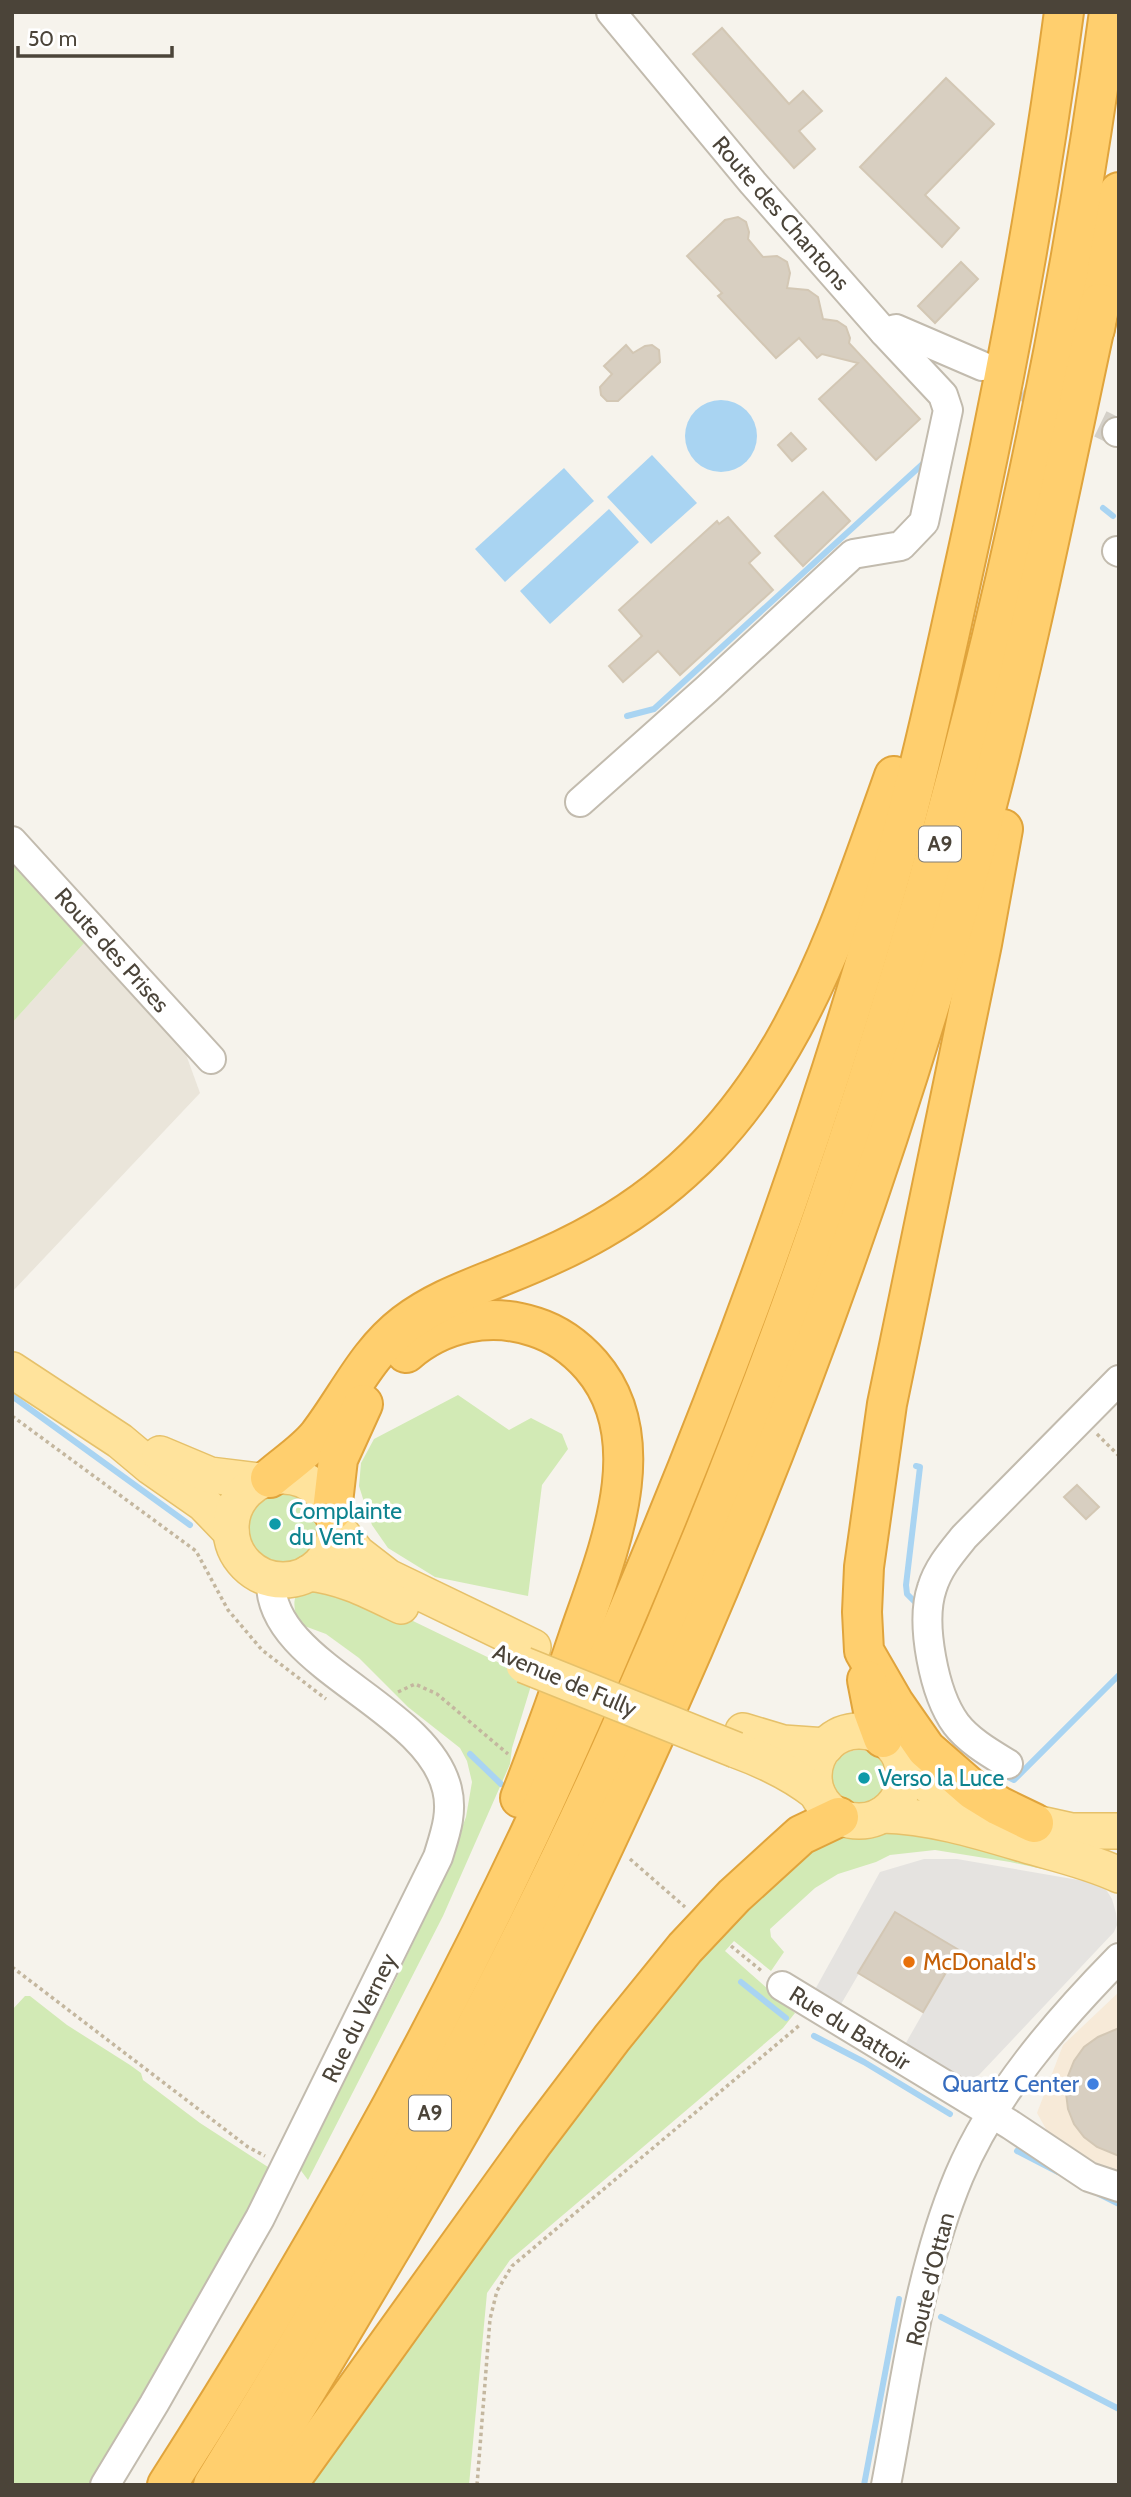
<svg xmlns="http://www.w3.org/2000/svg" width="1131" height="2497" font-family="Cabin,sans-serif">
	<rect width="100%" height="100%" fill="#f6f3ec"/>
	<!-- residential -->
	<polygon fill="#eae5da" points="86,941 184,1049 200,1093 12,1292 12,1023"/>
	<!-- commercial -->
	<polygon fill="#f7ead8" points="1119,1992 1119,2201 1078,2186 1037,2113 1063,2045"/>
	<!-- green -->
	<g fill="#d2eab5">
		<polygon points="12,856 86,941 12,1023"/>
		<polygon points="458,1395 509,1430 531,1418 562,1434 568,1449 542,1485 528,1596 435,1577 388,1548 372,1525 365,1505 359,1486 361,1463 374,1439"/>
		<circle cx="283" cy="1528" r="39"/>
		<path d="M301,1587L380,1605L533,1679L512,1748L510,1764L443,1916L308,2180L299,2168L394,1983L438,1890L466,1817L472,1782L467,1761L460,1748L408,1707L359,1658L326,1634L299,1624C294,1610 291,1599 301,1587Z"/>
		<circle cx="859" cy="1777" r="27"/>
		<polygon points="896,1829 908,1829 1094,1880 1010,1862 935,1850 890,1855 876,1862 838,1874 815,1888 770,1929 771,1937 784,1952 771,1971 734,1941 725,1951 795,2013 783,2028 510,2260 487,2293 469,2485 307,2485 547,2151 710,1945 798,1855 837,1837 869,1837"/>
		<polygon points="25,1996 30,1996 67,2025 130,2065 141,2073 143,2080 200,2123 268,2167 268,2170 256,2200 93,2485 12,2485 12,2010"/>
	</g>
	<!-- parking -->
	<polygon fill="#e5e3e0" points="924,1859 957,1859 1096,1883 1105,1888 1112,1899 1116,1913 1117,1925 1114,1932 979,2075 963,2082 903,2048 959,1950 895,1912 837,2011 812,1995 880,1872"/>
	<!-- water -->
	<g fill="#a9d4f2">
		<circle cx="721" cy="436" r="36"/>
		<polygon points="652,455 697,503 651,544 607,497"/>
		<polygon points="564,468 594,501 505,582 475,549"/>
		<polygon points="609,509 639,542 550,624 520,591"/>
	</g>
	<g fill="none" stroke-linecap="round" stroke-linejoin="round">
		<!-- stream -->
		<g stroke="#a9d4f2" stroke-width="6">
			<polyline points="1103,508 1113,516"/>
			<polyline points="627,716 654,709 927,460"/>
			<polyline points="12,1396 190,1525"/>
			<polyline points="916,1466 920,1467 906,1585 907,1594 916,1603 917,1606"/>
			<polyline points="470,1754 501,1784"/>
			<polyline points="1002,1774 1014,1780 1119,1675"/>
			<polyline points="741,1982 786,2018"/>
			<polyline points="814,2036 864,2062 950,2114"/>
			<polyline points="1017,2151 1058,2172"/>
			<polyline points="1099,2194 1119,2204"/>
			<polyline points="941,2317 1119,2409"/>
			<polyline points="864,2485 899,2299"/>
		</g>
	</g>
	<!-- building -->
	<g fill="#d8cfc1" stroke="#d3c7b4" stroke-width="2">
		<polygon points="722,28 789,104 803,91 822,111 799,131 815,149 794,168 693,54"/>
		<polygon points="946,78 994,124 925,195 959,228 942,247 860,167"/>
		<polygon points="738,217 746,222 749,232 748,239 763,257 777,256 787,262 790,273 787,288 808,290 818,297 823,319 837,321 846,327 850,338 849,343 920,419 876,460 819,399 858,363 822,354 817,358 799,338 776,358 718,296 722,293 687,256 725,220"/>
		<polygon points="961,262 978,279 935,323 918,306"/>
		<polygon points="626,345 633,353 645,346 652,345 659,350 660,362 618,401 607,401 601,395 600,387 612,374 604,366"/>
		<polygon points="791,433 806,449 792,461 778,445"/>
		<polygon points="823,492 850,521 803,566 775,536"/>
		<polygon points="728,517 760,553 749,563 773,590 680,675 658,651 623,682 609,666 642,636 619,610 717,521 719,524"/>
		<polygon points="1077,1485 1099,1507 1086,1519 1064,1497"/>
		<polygon points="895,1912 959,1950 923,2012 858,1973"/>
		<polygon points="1119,2028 1119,2156 1097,2147 1084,2137 1074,2124 1068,2109 1066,2093 1068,2076 1074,2061 1084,2047 1098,2037"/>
	</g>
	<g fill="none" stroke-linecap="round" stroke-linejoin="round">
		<!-- minor-tunnel -->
		<polyline stroke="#d4d0c8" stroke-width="28" stroke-dasharray="28 14" stroke-linecap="butt" points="987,369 1117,432"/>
		<!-- minor casing -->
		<g stroke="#c2bbae" stroke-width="32">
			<g id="minor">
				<polyline points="611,12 753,183 884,332 896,329 982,366"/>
				<polyline points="1117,432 1119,432"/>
				<polyline points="1117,551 1119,552"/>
				<polyline points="580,802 707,689 853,554 901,546 924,522 948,410 943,395 884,332"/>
				<polyline points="12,841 211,1059"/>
				<path d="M1008,1764C990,1753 969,1741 956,1724C934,1694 920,1623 932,1588C938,1568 951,1553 964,1537L1119,1380"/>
				<polyline points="782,1986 1011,2125 1089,2177 1119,2187"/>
				<path d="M105,2485L154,2404L260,2218L438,1857C445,1834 453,1813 447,1789C427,1705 266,1665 271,1579"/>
				<path d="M886,2485C906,2381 918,2274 959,2176C993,2095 1058,2020 1119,1958"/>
			</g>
		</g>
		<!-- major casing -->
		<g stroke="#e6c16a" stroke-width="38">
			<g id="major">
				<polyline points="12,1370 120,1441 151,1467 204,1504 231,1532"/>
				<polyline points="160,1454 210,1475 260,1481"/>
				<circle cx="283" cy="1528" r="52"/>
				<polyline points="335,1525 357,1553 388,1577 533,1647"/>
				<path d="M309,1573C342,1576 372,1592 401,1606"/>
				<polyline points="743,1731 783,1743 826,1746"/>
				<circle cx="859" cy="1776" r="45"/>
				<path d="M736,1750C766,1761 792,1773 817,1793"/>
				<polyline points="902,1764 938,1793 953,1801 976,1810 1072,1831 1119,1831"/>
				<path d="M882,1815C931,1816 979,1831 1026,1845C1057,1854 1089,1861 1119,1875"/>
			</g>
		</g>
		<!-- highway casing -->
		<g stroke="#e0a43c" stroke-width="42">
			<g id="highway">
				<polyline points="1095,329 1119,192"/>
				<polyline points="1003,829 982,944 887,1404 864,1567 862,1612 864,1651 894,1703 926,1749 973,1790 999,1806 1034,1823"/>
				<path d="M406,1353C442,1322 490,1312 535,1327C557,1334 576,1348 591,1365C657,1441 606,1556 578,1638C560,1692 541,1745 520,1798"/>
				<path d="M270,1478C286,1464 305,1452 318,1436C348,1397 366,1354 405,1324C435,1301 470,1289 504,1275C537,1262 569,1248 600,1230C777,1129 830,956 894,776"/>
				<polyline points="332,1511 338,1459 363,1404"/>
				<polyline points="867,1680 873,1711 883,1738"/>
				<path d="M167,2485C301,2276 424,2058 530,1833C575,1737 617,1639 658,1540C751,1315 833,1084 898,848C925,750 946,650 968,550C1007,372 1040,193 1064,12"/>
				<path d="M213,2485C365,2240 506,1987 623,1723C866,1176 1028,605 1109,12"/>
				<path d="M248,2485C303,2398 355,2309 407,2221C431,2180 456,2139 478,2098C533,1997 582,1894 630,1790C771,1485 887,1169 976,846C1025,667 1061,484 1100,303"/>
				<polyline points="287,2485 534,2141 612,2038 685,1948 734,1896 801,1835 839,1817"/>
			</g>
		</g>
		<!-- path -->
		<g stroke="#c4b79f" stroke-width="3.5" stroke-dasharray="3.5 3.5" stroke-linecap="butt">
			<polyline points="12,1416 196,1551 228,1610 262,1650 326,1699"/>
			<polyline points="1097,1434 1119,1456"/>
			<polyline points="398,1692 415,1684 437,1694 508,1754"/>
			<polyline points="630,1859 685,1907"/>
			<polyline points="731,1946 763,1972"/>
			<polyline points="12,1967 248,2147 265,2156"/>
			<polyline points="477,2485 490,2319 497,2291 512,2266 801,2024"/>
		</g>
		<!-- minor -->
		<use href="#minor" stroke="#fff" stroke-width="28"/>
		<!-- major -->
		<use href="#major" stroke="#ffe39c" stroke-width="35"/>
		<!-- highway -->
		<use href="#highway" stroke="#ffcf6e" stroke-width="38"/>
		<!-- major-bridge casing -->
		<g stroke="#e6c16a" stroke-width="38" stroke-linecap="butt">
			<polyline id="major-bridge" points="524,1665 736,1750"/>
		</g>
		<!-- major-bridge -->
		<use href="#major-bridge" stroke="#ffe39c" stroke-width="35"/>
	</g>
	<!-- markers -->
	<g fill="#0f9aa8" stroke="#fff" stroke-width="2.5">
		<circle cx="275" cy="1524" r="7"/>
		<circle cx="864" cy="1778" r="7"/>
	</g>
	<circle fill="#e8710a" stroke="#fff" stroke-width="2.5" cx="909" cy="1962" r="7"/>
	<circle fill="#3f7fe0" stroke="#fff" stroke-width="2.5" cx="1093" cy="2084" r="7"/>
	<g text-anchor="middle" stroke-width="7" stroke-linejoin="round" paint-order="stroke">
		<!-- shield labels -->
		<g fill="#fff" stroke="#817c74" stroke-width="2">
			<rect x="919" y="826.5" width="42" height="35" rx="5"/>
			<rect x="409" y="2095.5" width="42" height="35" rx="5"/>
		</g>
		<g font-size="21" font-weight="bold" fill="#4b4439">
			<text x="940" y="851">A9</text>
			<text x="430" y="2120">A9</text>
		</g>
		<!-- street labels -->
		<g font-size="23" fill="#4b4439" stroke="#fff">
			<text transform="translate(781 213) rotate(49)" y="8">Route des Chantons</text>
			<text transform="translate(112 950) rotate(48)" y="8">Route des Prises</text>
			<text transform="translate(565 1680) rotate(23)" y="8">Avenue de Fully</text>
			<text transform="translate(359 2018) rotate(-64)" y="8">Rue du Verney</text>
			<text transform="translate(850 2028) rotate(32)" y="8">Rue du Battoir</text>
			<text transform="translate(930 2279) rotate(-76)" y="8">Route d'Ottan</text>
		</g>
		<!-- culture labels -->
		<g font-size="23" fill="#0d838f" stroke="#fff" text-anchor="start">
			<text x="289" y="1519">Complainte<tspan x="289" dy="26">du Vent</tspan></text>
			<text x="878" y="1786">Verso la Luce</text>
		</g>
		<!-- food labels -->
		<g font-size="23" fill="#c56008" stroke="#fff" text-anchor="start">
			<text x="923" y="1970">McDonald's</text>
		</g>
		<!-- shop labels -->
		<g font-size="23" fill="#366cbe" stroke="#fff" text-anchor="end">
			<text x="1079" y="2092">Quartz Center</text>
		</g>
	</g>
	<!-- border -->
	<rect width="1131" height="2497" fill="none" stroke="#4b4439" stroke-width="28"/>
	<!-- scale -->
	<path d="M18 46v10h154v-10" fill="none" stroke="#4b4439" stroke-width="3.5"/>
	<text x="28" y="46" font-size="21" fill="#4b4439" stroke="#ffffff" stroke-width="5" paint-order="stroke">50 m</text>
</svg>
